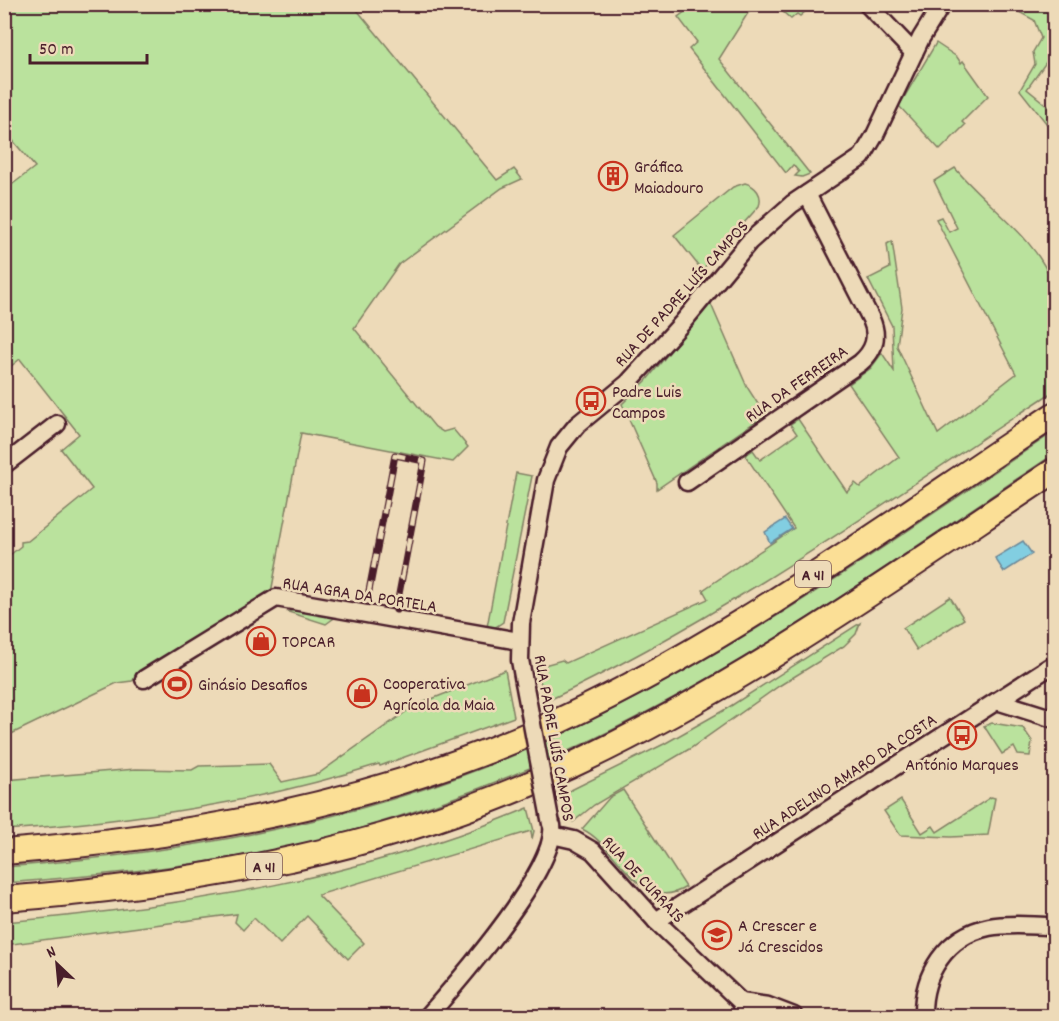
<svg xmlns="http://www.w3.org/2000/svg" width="1059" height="1021" font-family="Dekko,sans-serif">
	<rect width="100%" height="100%" fill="#eddab8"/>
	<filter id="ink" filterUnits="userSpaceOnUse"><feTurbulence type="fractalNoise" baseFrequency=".0167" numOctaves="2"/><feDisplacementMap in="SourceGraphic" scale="12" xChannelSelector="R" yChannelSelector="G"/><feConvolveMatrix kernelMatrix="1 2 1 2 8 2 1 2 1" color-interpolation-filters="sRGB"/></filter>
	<g filter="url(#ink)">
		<!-- green -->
		<g fill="#bae29d" stroke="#828064" stroke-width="1.5">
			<polygon points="5,5 353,5 497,180 514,169 522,179 502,188 399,264 354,328 435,427 443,432 453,429 468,447 453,462 301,433 271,593 132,681 117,683 5,737 5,559 21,546 21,542 28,541 92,489 61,449 79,434 20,359 5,371 5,190 35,167 9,136 5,135"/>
			<polygon points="694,5 753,5 719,59 810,174 802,177 795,176 799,172 793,165 786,173 689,49 697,42 678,17"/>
			<polygon points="775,5 813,5 800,16 797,14 791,19"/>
			<polygon points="1006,5 1054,5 1054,51 1027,89 1054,111 1054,133 1020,90 1035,64 1033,52 1041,38 1034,20"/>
			<polygon points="936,43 957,57 961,63 963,61 988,96 962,122 965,125 940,150 899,106"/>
			<path d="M955,168C988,208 1035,235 1054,286C1059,301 1055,371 1054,391C888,500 725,617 545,702L537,667L562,660L566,663L708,599L703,590L794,528L745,455L753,450L760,460L797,434L790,424L798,419L847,492L855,483L860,487L899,457L849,384L871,368L882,353L894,371L892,326L868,279L890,268L887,244L892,241L902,308L897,346L938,434L1016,374L936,219L941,217L949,232L957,228L934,181Z"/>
			<path d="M745,183C756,186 763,195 759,206L702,270L674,235L733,187Z"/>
			<polygon points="710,302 747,387 765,415 657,489 657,483 622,404 646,381"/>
			<path d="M1054,432V454C920,543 787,639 643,714C549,764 450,803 348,832C235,863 120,874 5,883V867C179,853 350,824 512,756C707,675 880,548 1054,432Z"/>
			<polygon points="516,473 532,476 503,622 494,628 487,627"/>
			<polygon points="950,597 964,619 917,650 903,628"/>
			<polygon points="297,608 337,616 326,624 288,612"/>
			<polygon points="860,623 856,634 844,646 779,686 691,748 594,805 573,822 568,817 563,794 664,744 726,709"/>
			<path d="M505,670L514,717L380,766L379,764C257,803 132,821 5,830V780L136,769L192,770L199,766L269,764L282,782L318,774L414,706Z"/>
			<polygon points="992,723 1023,728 1032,741 1030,756 1018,755 1014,747 1002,754 984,726"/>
			<path d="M623,790L686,887C641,916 618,846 582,829L610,797Z"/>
			<polygon points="991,797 995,798 988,835 951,837 900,835 884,811 901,800 922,833 933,826 937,832"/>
			<path d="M528,808L534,831L532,839L531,831L318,895L364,943L348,959L307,916L280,944L254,918L243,930L235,922L237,914L5,945V922C184,906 361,879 528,808Z"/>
		</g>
		<!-- water -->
		<g fill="#82cee1" stroke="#6c8898" stroke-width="1.5">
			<polygon points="785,519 792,529 770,543 765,532"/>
			<polygon points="1023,541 1032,554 1004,572 995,558"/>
		</g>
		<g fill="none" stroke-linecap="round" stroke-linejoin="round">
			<!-- minor casing -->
			<g stroke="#4a1f2b" stroke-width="21">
				<g id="minor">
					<polyline points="867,4 914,53"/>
					<polyline points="4,465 57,424"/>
					<path d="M687,482L860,363C874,351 879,337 871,319L807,194"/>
					<polyline points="144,679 276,598 519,641"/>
					<polyline points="524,682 520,660 521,623 546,480 559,447 577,425 628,383 683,322 749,242 792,204 862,157 875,135 921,38 942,4"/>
					<polyline points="997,701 1054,719"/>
					<polyline points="552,835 574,840 593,851 656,921 741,1002 745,1016"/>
					<polyline points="656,921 1054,664"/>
					<polyline points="741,1002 768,1006 794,1016"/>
					<path d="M428,1016C457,983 558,868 552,825"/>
					<path d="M923,1016C922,974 946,936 989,927C1010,923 1033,926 1054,926"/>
				</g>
			</g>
			<!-- highway casing -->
			<g stroke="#4a1f2b" stroke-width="28">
				<g id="highway">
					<path d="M4,852C189,837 364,806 534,732C719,651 887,525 1054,415"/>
					<path d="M4,899C200,884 391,850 570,766C742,686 897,575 1054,471"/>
				</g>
			</g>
			<!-- minor -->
			<use href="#minor" stroke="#eddab8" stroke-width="16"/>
			<!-- highway -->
			<use href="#highway" stroke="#fbdf96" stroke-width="24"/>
			<!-- rail casing -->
			<g stroke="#4a1f2b" stroke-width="7">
				<polyline id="rail" points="368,596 395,455 424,461 396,610"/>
			</g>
			<!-- rail -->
			<use href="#rail" stroke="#eddab8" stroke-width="4.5" stroke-dasharray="14" stroke-linecap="butt"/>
			<!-- minor-bridge casing -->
			<g stroke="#4a1f2b" stroke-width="21" stroke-linecap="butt">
				<polyline id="minor-bridge" points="524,682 551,824"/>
			</g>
			<!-- minor-bridge -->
			<use href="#minor-bridge" stroke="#eddab8" stroke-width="16"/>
		</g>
	</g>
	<!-- icons -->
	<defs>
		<g id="building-ring" transform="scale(1.5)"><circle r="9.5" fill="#eddab8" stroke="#c8321e" stroke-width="1.5"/><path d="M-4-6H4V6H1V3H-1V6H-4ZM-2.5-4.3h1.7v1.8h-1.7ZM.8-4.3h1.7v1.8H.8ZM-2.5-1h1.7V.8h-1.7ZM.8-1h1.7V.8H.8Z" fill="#c8321e"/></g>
		<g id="bus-ring" transform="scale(1.5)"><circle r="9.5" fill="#eddab8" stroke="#c8321e" stroke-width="1.5"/><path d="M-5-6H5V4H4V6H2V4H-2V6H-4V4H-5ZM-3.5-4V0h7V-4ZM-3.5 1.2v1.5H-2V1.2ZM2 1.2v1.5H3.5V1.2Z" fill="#c8321e"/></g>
		<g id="shop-ring" transform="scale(1.5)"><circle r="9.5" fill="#eddab8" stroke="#c8321e" stroke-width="1.5"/><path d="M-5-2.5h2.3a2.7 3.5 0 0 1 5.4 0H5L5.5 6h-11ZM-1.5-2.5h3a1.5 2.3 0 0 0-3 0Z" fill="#c8321e"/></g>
		<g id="stadium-ring" transform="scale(1.5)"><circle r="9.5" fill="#eddab8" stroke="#c8321e" stroke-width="1.5"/><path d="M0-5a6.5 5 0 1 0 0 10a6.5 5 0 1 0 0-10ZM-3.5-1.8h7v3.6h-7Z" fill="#c8321e"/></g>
		<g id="school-ring" transform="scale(1.5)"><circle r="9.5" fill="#eddab8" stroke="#c8321e" stroke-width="1.5"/><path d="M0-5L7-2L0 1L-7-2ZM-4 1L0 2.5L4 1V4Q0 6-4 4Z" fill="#c8321e"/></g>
	</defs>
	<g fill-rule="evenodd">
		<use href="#building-ring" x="613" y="176"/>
		<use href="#bus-ring" x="591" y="401"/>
		<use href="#shop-ring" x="261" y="641"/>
		<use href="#stadium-ring" x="177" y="684"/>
		<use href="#shop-ring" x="362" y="693"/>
		<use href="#bus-ring" x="962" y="735"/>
		<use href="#school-ring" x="717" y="935"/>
	</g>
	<g text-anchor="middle" stroke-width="5" stroke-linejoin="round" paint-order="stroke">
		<!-- shield labels -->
		<g fill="#eddab8" stroke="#7b5755" stroke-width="1.5">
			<rect x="795" y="561" width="36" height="26" rx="4.5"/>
			<rect x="246" y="853" width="36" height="26" rx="4.5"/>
		</g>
		<g font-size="16" font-weight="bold" fill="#4a1f2b">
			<text x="813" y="580">A 41</text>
			<text x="264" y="872">A 41</text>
		</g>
		<!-- poi labels -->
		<g font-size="18" fill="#4a1f2b" stroke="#eddab8" text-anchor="start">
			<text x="634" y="172">Gráfica<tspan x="634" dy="21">Maiadouro</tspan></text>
			<text x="612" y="397">Padre Luis<tspan x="612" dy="21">Campos</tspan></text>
			<text x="282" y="647">TOPCAR</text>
			<text x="383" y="689">Cooperativa<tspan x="383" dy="21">Agrícola da Maia</tspan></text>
			<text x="198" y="690">Ginásio Desafios</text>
			<text x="962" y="770" text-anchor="middle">António Marques</text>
			<text x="738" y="931">A Crescer e<tspan x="738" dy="21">Já Crescidos</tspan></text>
		</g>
		<!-- street labels -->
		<g font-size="18" fill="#4a1f2b" stroke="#eddab8">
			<text transform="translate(681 293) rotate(-48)" y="6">RUA DE PADRE LUÍS CAMPOS</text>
			<text transform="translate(796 383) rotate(-35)" y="6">RUA DA FERREIRA</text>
			<text transform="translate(360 594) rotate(9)" y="6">RUA AGRA DA PORTELA</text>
			<text transform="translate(555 738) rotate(80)" y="6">RUA PADRE LUÍS CAMPOS</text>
			<text transform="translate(844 776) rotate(-33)" y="6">RUA ADELINO AMARO DA COSTA</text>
			<text transform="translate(644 879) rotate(47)" y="6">RUA DE CURRAIS</text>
		</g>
	</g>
	<!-- margin -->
	<rect width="1059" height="1021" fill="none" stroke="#eddab8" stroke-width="24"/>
	<rect x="12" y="12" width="1035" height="997" fill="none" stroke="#4a1f2b" stroke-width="2" filter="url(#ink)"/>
	<!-- north arrow -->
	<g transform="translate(57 964) rotate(334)" stroke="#eddab8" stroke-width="4.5" paint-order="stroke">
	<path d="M0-4.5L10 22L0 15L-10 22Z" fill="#4a1f2b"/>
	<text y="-9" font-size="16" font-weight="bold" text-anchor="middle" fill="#4a1f2b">N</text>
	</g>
	<!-- scale -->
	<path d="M30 54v9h117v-9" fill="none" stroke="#4a1f2b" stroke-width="3"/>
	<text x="39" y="54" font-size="18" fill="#4a1f2b" stroke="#eddab8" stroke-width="4.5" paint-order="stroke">50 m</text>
</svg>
